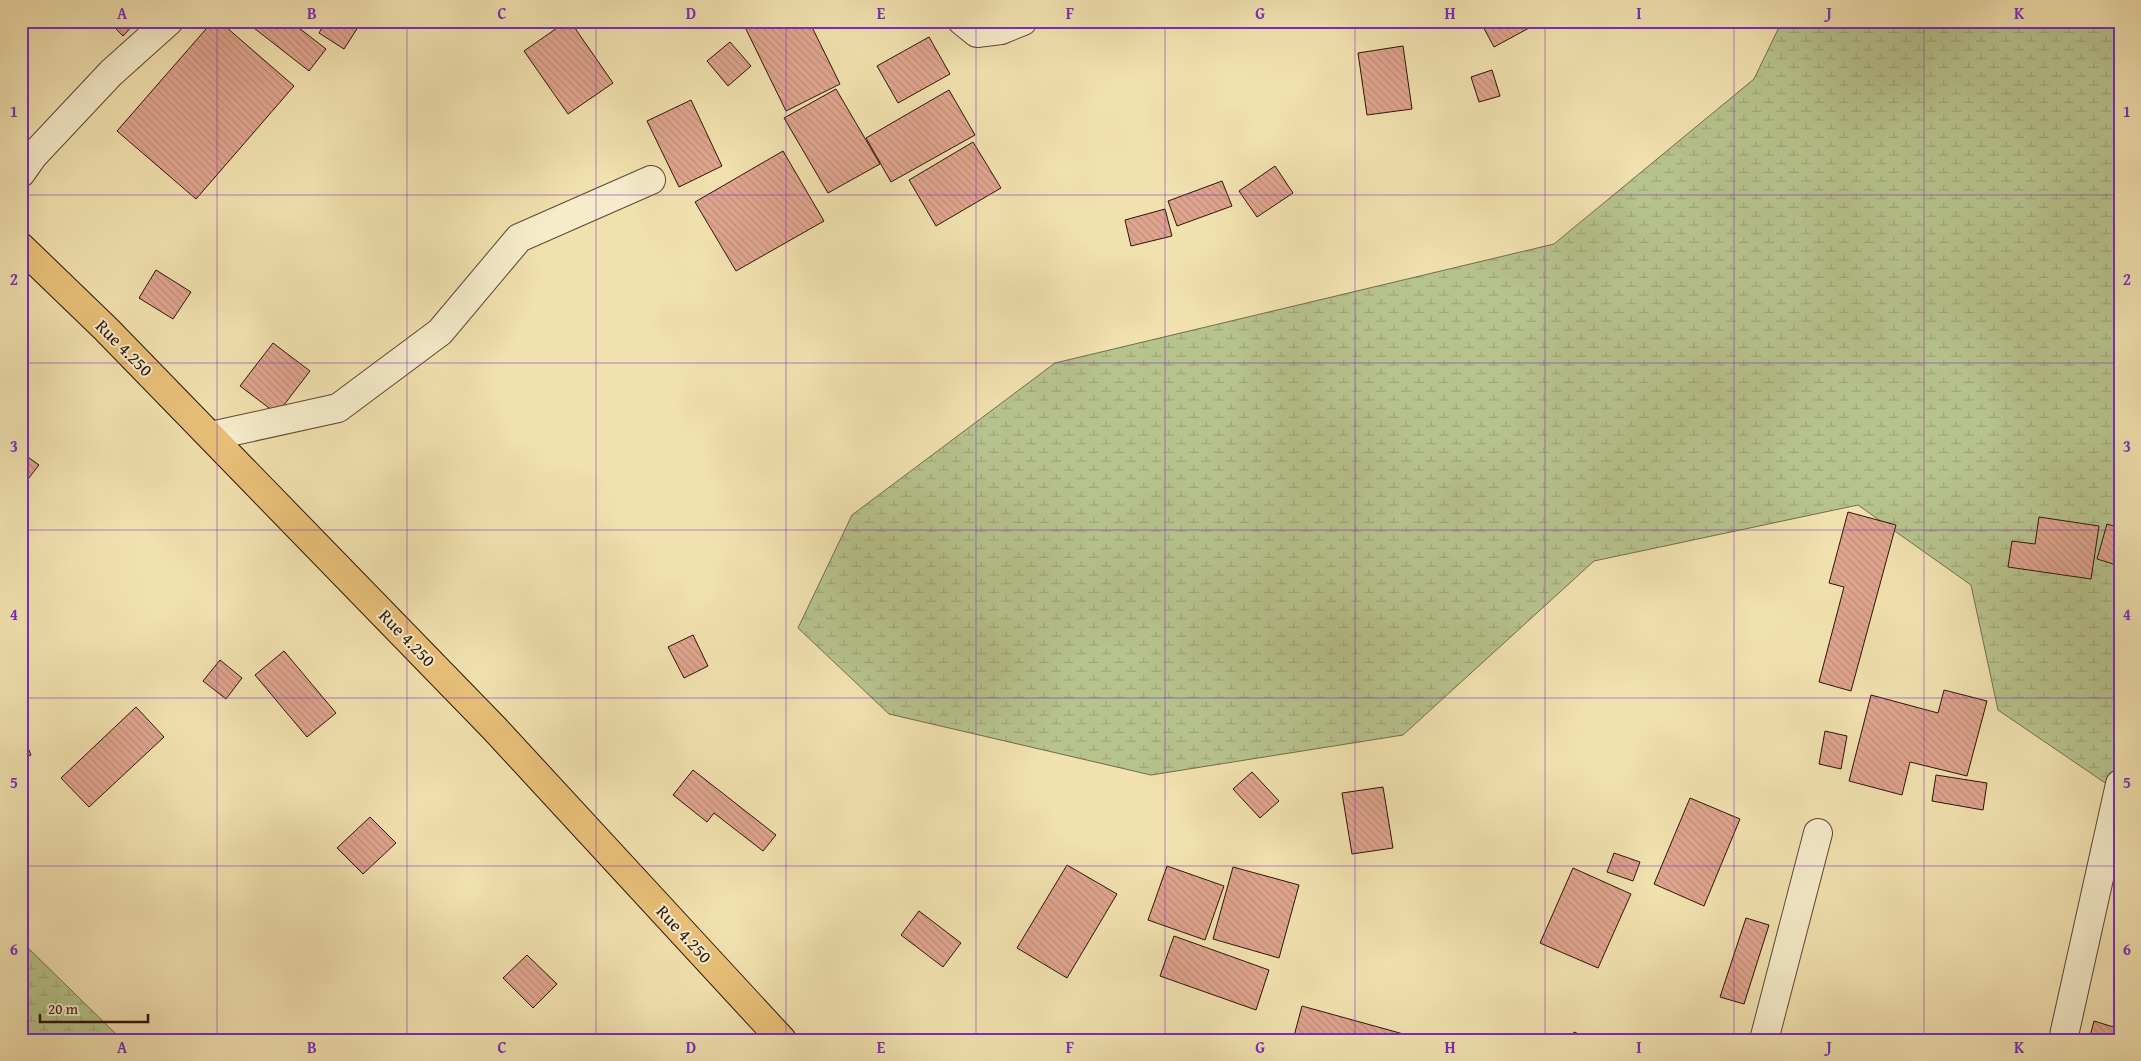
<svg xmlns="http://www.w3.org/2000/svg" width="2141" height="1061" font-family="'Gentium Book Plus',serif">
	<defs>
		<pattern id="wetland-marsh" width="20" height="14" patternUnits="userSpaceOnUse" patternTransform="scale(1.25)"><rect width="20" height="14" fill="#b7c38d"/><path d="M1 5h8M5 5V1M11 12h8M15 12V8" fill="none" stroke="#9ea778"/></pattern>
		<pattern id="building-back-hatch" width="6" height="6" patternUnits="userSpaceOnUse" patternTransform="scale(1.25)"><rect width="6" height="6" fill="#e0a58f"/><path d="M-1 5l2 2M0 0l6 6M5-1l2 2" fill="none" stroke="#c08d7a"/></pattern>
	</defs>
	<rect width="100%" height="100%" fill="#f1e1af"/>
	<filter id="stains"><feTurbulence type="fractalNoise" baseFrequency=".004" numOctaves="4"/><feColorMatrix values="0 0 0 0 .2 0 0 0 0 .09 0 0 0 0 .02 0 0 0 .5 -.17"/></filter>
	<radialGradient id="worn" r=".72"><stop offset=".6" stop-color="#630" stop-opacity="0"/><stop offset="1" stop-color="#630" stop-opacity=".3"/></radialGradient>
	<!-- wetland -->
	<g fill="url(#wetland-marsh)" stroke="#726c4b">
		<polygon points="1782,21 2120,21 2120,793 1998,710 1971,585 1858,505 1594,561 1403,735 1151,775 889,714 798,628 852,515 1055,363 1554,244 1754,79"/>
		<polygon points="21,941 122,1040 21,1040"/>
	</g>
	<!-- building -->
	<g fill="url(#building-back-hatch)" stroke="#2c1409">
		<polygon points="108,21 137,21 123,36"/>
		<polygon points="213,21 219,21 294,86 196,199 117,131"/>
		<polygon points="245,21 290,21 326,49 309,71"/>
		<polygon points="326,21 362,21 344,49 319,33"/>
		<polygon points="567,21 570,21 613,83 568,114 524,51"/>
		<polygon points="742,21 809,21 840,84 786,111"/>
		<polygon points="1480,21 1542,21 1494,47"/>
		<polygon points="929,37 950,74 898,103 877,66"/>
		<polygon points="730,42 751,66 728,86 707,61"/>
		<polygon points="1403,46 1412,109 1367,115 1358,53"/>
		<polygon points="1492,70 1500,96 1479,102 1471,77"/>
		<polygon points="836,89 880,164 828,193 784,118"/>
		<polygon points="949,90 975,135 891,182 866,138"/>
		<polygon points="691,100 722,166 679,187 647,121"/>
		<polygon points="973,142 1001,188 936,226 909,180"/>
		<polygon points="783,151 824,221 736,271 695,202"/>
		<polygon points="1275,166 1293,193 1257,217 1239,191"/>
		<polygon points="1222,181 1232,206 1177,226 1168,201"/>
		<polygon points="1165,209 1172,236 1131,246 1125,220"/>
		<polygon points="156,270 191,292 173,319 139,298"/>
		<polygon points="273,343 310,371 277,414 240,386"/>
		<polygon points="21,452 39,465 25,483 21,480"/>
		<polygon points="1848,512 1896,525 1851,691 1819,682 1844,587 1829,583"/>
		<polygon points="2039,517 2099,526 2091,579 2008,567 2012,541 2035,544"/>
		<polygon points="2107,524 2120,528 2120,566 2097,559"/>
		<polygon points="693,635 708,666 684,678 668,647"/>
		<polygon points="284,651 336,713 307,737 255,675"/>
		<polygon points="220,660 242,678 226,699 203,681"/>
		<polygon points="1944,690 1987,701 1967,776 1910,762 1902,795 1849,781 1871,695 1938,713"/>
		<polygon points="136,707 164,737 89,807 61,778"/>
		<polygon points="1825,731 1847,736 1841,769 1819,764"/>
		<polygon points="21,732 31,755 21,759"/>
		<polygon points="693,770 776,835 763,851 714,813 707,822 673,795"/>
		<polygon points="1252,772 1279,801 1260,818 1233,789"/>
		<polygon points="1936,775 1987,783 1983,810 1932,801"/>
		<polygon points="1383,787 1393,848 1352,854 1342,793"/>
		<polygon points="1690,798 1740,819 1704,906 1654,884"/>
		<polygon points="370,817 396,843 363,874 337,848"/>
		<polygon points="1614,853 1640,862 1633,881 1607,872"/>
		<polygon points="1067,865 1117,894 1067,978 1017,948"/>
		<polygon points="1167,866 1224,886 1205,940 1148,920"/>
		<polygon points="1233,867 1299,885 1279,958 1213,939"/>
		<polygon points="1573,868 1631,894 1598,968 1540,943"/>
		<polygon points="919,911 961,943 943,967 901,935"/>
		<polygon points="1746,918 1769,925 1744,1004 1720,997"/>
		<polygon points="1174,936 1269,970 1256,1010 1160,976"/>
		<polygon points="527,955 557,984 533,1008 503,978"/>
		<polygon points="1302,1006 1407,1035 1405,1040 1293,1040"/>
		<polygon points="2094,1021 2120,1029 2120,1040 2089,1040"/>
		<polygon points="1574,1032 1594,1040 1571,1040"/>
		<polygon points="1088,1034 1100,1040 1085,1040"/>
	</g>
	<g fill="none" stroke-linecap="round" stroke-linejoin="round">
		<!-- minor casing -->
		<g stroke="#5d4732" stroke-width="30">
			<g id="minor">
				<polyline points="962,21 977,33 1001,30 1023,21"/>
				<polyline points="21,173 33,156 111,73 169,21"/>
				<polyline points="211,436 338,408 440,332 519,238 651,180"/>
				<polyline points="1764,1040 1818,833"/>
				<polyline points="2063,1040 2120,784"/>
			</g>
		</g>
		<!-- major casing -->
		<g stroke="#2c1409" stroke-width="30">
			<polyline id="major" points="21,247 106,329 494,728 782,1040"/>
		</g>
		<!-- minor -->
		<use href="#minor" stroke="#f6eccb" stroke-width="28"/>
		<!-- major -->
		<use href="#major" stroke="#e8c078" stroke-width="28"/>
	</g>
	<!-- grid -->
	<path fill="none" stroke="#7b2cbf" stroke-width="1" stroke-opacity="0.55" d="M217,21V1040M407,21V1040M596,21V1040M786,21V1040M976,21V1040M1165,21V1040M1355,21V1040M1545,21V1040M1734,21V1040M1924,21V1040M21,195H2120M21,363H2120M21,530H2120M21,698H2120M21,866H2120"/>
	<g text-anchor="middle" stroke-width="4" stroke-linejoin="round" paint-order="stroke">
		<!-- street labels -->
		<g font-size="18" fill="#2c1409" stroke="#f6eccb">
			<text transform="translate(124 348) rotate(45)" y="6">Rue 4.250</text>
			<text transform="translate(407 638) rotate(46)" y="6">Rue 4.250</text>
			<text transform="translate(684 934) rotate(47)" y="6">Rue 4.250</text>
		</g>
	</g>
	<!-- margin -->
	<rect width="2141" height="1061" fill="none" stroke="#f1e1af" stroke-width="55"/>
	<!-- scale -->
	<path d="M40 1014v8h108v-8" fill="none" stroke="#2c1409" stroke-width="2.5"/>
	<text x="48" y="1014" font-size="15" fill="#2c1409" stroke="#f6eccb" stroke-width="4" paint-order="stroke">20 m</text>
	<rect x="28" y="28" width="2086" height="1006" fill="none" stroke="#7b2cbf" stroke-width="2"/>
	<g font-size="16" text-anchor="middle" font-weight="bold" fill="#7b2cbf">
		<text x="122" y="19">A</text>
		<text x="312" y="19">B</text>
		<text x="502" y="19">C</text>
		<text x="691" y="19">D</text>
		<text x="881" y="19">E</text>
		<text x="1070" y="19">F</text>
		<text x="1260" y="19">G</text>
		<text x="1450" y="19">H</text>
		<text x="1639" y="19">I</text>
		<text x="1829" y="19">J</text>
		<text x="2019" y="19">K</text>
		<text x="14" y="117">1</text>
		<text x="2127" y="117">1</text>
		<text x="14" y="285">2</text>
		<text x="2127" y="285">2</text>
		<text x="14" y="452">3</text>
		<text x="2127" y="452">3</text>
		<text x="14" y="620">4</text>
		<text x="2127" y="620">4</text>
		<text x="14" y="788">5</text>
		<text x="2127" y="788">5</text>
		<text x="14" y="955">6</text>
		<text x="2127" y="955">6</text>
		<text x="122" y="1053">A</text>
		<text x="312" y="1053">B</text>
		<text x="502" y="1053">C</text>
		<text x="691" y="1053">D</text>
		<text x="881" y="1053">E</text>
		<text x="1070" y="1053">F</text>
		<text x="1260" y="1053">G</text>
		<text x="1450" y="1053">H</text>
		<text x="1639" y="1053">I</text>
		<text x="1829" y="1053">J</text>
		<text x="2019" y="1053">K</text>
	</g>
	<rect width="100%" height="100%" filter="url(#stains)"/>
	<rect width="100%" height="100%" fill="url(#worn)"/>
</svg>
